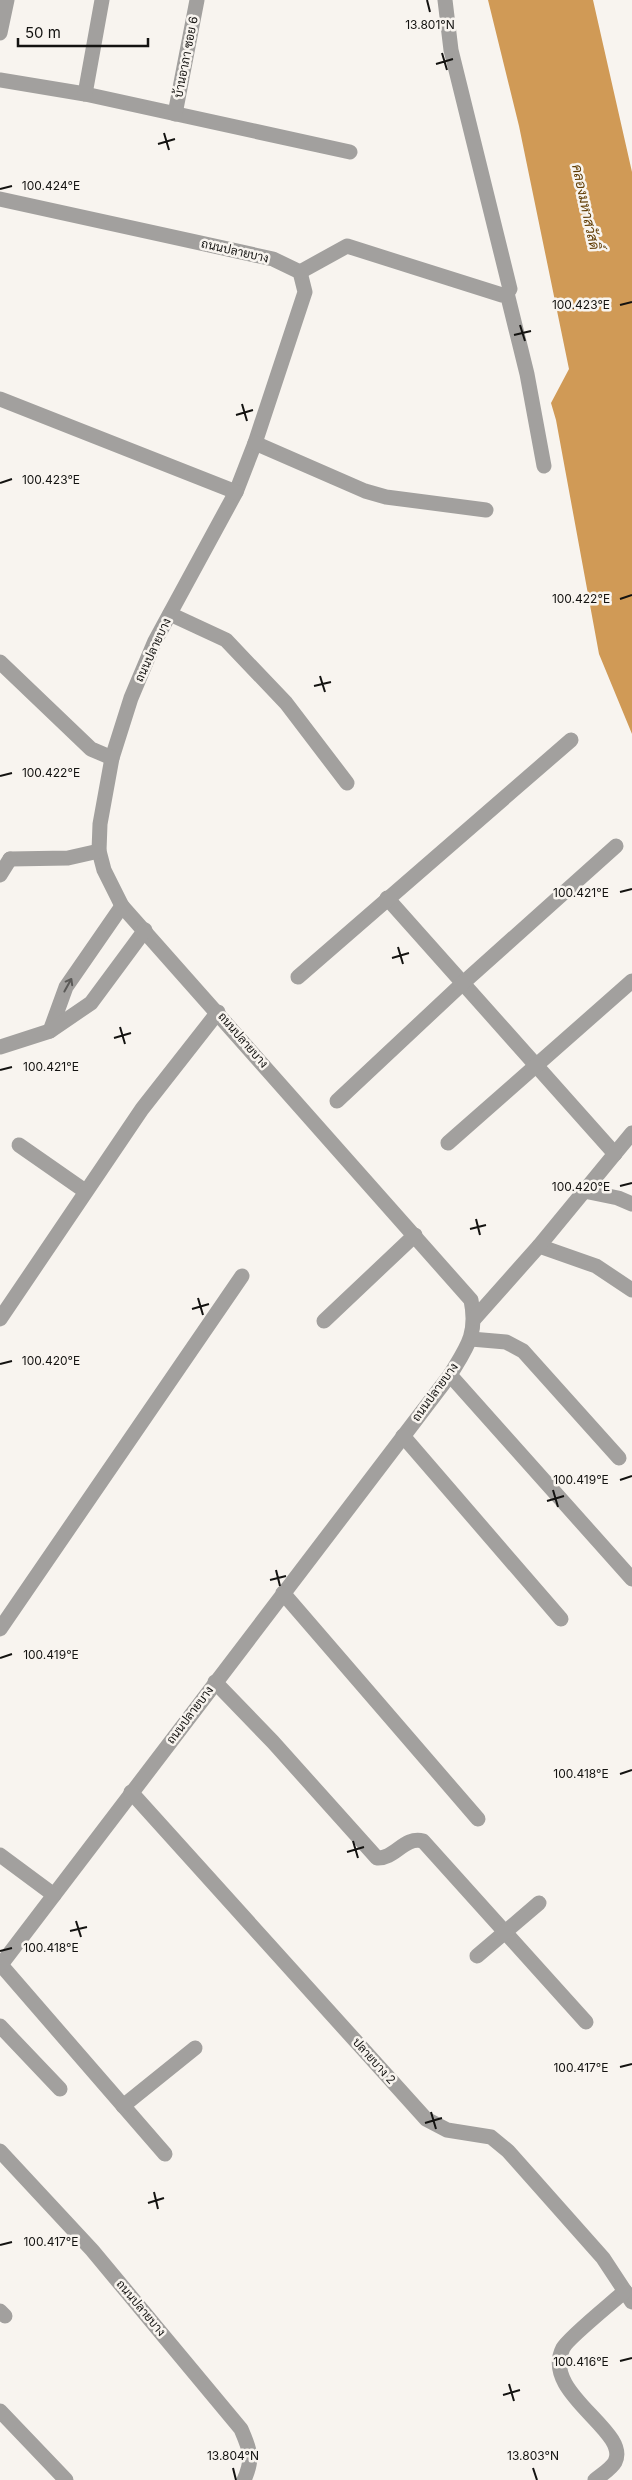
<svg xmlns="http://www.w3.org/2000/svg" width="632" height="2480" font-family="Inter,Sarabun,sans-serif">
	<rect width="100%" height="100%" fill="#f8f4ef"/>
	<!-- water -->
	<polygon fill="#d09a56" points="488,0 593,0 632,172 632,734 599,654 556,420 551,403 569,369 519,126"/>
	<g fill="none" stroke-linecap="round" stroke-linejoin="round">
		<!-- minor -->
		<g stroke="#a2a09e" stroke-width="15">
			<polyline points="445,0 451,50 510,289 507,293 527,374 544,466"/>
			<polyline points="0,33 7,0"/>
			<polyline points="0,80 85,94 350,152"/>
			<polyline points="85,94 102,0"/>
			<polyline points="175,114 197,0"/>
			<path d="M0,199L273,259L300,272L305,292L255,443L236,492L155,641L131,698L112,758L100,824L99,851L104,870L122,906L471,1300C478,1334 467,1347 450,1375L0,1966"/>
			<polyline points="300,272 347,246 502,295 507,293"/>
			<polyline points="0,399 236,492"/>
			<polyline points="255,443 365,491 386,497 486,510"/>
			<polyline points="170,614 226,640 286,703 347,783"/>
			<polyline points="0,662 91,749 112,758"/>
			<polyline points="10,859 68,858 99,851"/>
			<polyline points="0,875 10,859"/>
			<polyline points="387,898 615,1154"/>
			<polyline points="298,977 571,740"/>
			<polyline points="50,1031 66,987 122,906"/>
			<polyline points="0,1047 50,1031 91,1003 145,930"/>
			<polyline points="337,1101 463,983 616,846"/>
			<polyline points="448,1143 632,981"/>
			<polyline points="19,1145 85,1191"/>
			<polyline points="584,1191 618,1198 632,1204"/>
			<polyline points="539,1246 596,1266 632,1290"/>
			<polyline points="475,1318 539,1246 632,1133"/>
			<polyline points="0,1319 142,1109 218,1012"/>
			<polyline points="324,1321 415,1235"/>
			<polyline points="471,1339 506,1342 523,1351 619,1458"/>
			<polyline points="450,1375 632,1579"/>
			<polyline points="403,1436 561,1619"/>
			<polyline points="283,1593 478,1819"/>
			<polyline points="0,1629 242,1276"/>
			<path d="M215,1682L273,1742L377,1858C395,1859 404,1836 423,1841L586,2022"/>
			<polyline points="131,1792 426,2119 447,2130 491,2137 508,2151 603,2258 632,2302"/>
			<polyline points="0,1855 54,1895"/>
			<polyline points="477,1956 539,1903"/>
			<polyline points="1,1965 165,2154"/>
			<polyline points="0,2026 60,2089"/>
			<polyline points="123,2106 195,2048"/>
			<path d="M0,2151L92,2250L241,2429C250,2450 254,2458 244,2480"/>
			<polyline points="0,2311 5,2316"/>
			<polyline points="0,2411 66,2480"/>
			<path d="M595,2480C601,2475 611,2469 615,2462C631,2431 540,2393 563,2348C568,2338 613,2302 625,2291"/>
		</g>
	</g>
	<!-- one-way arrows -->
	<defs><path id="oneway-shaft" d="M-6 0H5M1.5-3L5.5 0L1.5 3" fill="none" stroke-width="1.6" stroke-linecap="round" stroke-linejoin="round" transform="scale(1.25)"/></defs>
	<use stroke="#5b5a58" href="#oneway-shaft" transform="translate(68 985) rotate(-61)"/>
	<!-- ticks -->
	<path fill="none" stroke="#141311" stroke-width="2" d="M427,0L430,12M442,53L447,70M436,64L453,59M164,133L169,150M158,144L175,139M0,189L12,186M620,305L632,302M520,325L525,341M514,335L531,331M242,404L247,421M236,415L253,410M0,483L12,479M620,599L632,595M320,676L325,692M314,686L331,682M0,776L12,773M620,892L632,889M398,947L403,964M392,958L409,953M120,1027L125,1044M114,1038L131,1033M0,1070L12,1067M620,1186L632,1183M476,1219L480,1235M470,1229L486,1225M198,1298L203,1315M192,1309L209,1304M0,1364L12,1361M620,1480L632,1476M553,1490L558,1507M547,1501L564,1496M276,1570L280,1586M270,1580L286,1576M0,1658L12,1654M620,1774L632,1770M353,1841L358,1858M347,1852L364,1847M76,1921L81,1937M70,1931L87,1927M0,1951L12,1948M620,2067L632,2064M431,2112L436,2129M425,2123L442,2118M154,2192L158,2209M148,2203L164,2198M0,2245L12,2242M620,2361L632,2358M509,2384L514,2401M503,2395L520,2390M233,2468L236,2480M533,2468L537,2480"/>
	<g text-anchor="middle" stroke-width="5" stroke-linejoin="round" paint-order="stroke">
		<!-- street labels -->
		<g font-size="12" fill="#141311" stroke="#f8f4ef">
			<text transform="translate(186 57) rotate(-79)" y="4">บ้านอาภา ซอย 6</text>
			<text transform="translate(235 251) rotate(13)" y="4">ถนนปลายบาง</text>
			<text transform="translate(153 650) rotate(-65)" y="4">ถนนปลายบาง</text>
			<text transform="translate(243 1040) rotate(49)" y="4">ถนนปลายบาง</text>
			<text transform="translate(435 1392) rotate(-54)" y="4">ถนนปลายบาง</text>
			<text transform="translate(190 1715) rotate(-53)" y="4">ถนนปลายบาง</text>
			<text transform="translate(374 2061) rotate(48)" y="4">ปลายบาง 2</text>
			<text transform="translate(141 2308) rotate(50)" y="4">ถนนปลายบาง</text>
		</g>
		<!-- water labels -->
		<g font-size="14" font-style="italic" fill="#613d04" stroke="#f8f4ef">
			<text transform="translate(586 207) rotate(78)" y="5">คลองมหาสวัสดิ์</text>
		</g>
	</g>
	<g font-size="12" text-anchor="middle" fill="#141311" stroke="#f8f4ef" stroke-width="5" stroke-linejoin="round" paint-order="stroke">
		<text x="430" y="29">13.801°N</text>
		<text x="51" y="190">100.424°E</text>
		<text x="581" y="309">100.423°E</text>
		<text x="51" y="484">100.423°E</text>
		<text x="581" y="603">100.422°E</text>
		<text x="51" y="777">100.422°E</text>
		<text x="581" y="897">100.421°E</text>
		<text x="51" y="1071">100.421°E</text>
		<text x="581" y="1191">100.420°E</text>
		<text x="51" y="1365">100.420°E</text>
		<text x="581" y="1484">100.419°E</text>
		<text x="51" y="1659">100.419°E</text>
		<text x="581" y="1778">100.418°E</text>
		<text x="51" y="1952">100.418°E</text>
		<text x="581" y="2072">100.417°E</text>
		<text x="51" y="2246">100.417°E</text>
		<text x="581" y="2366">100.416°E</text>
		<text x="233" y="2460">13.804°N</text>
		<text x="533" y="2460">13.803°N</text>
	</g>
	<!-- scale -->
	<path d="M18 38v8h130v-8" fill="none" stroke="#141311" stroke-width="2.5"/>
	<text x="25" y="38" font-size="15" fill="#141311" stroke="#f8f4ef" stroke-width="4" paint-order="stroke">50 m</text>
</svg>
